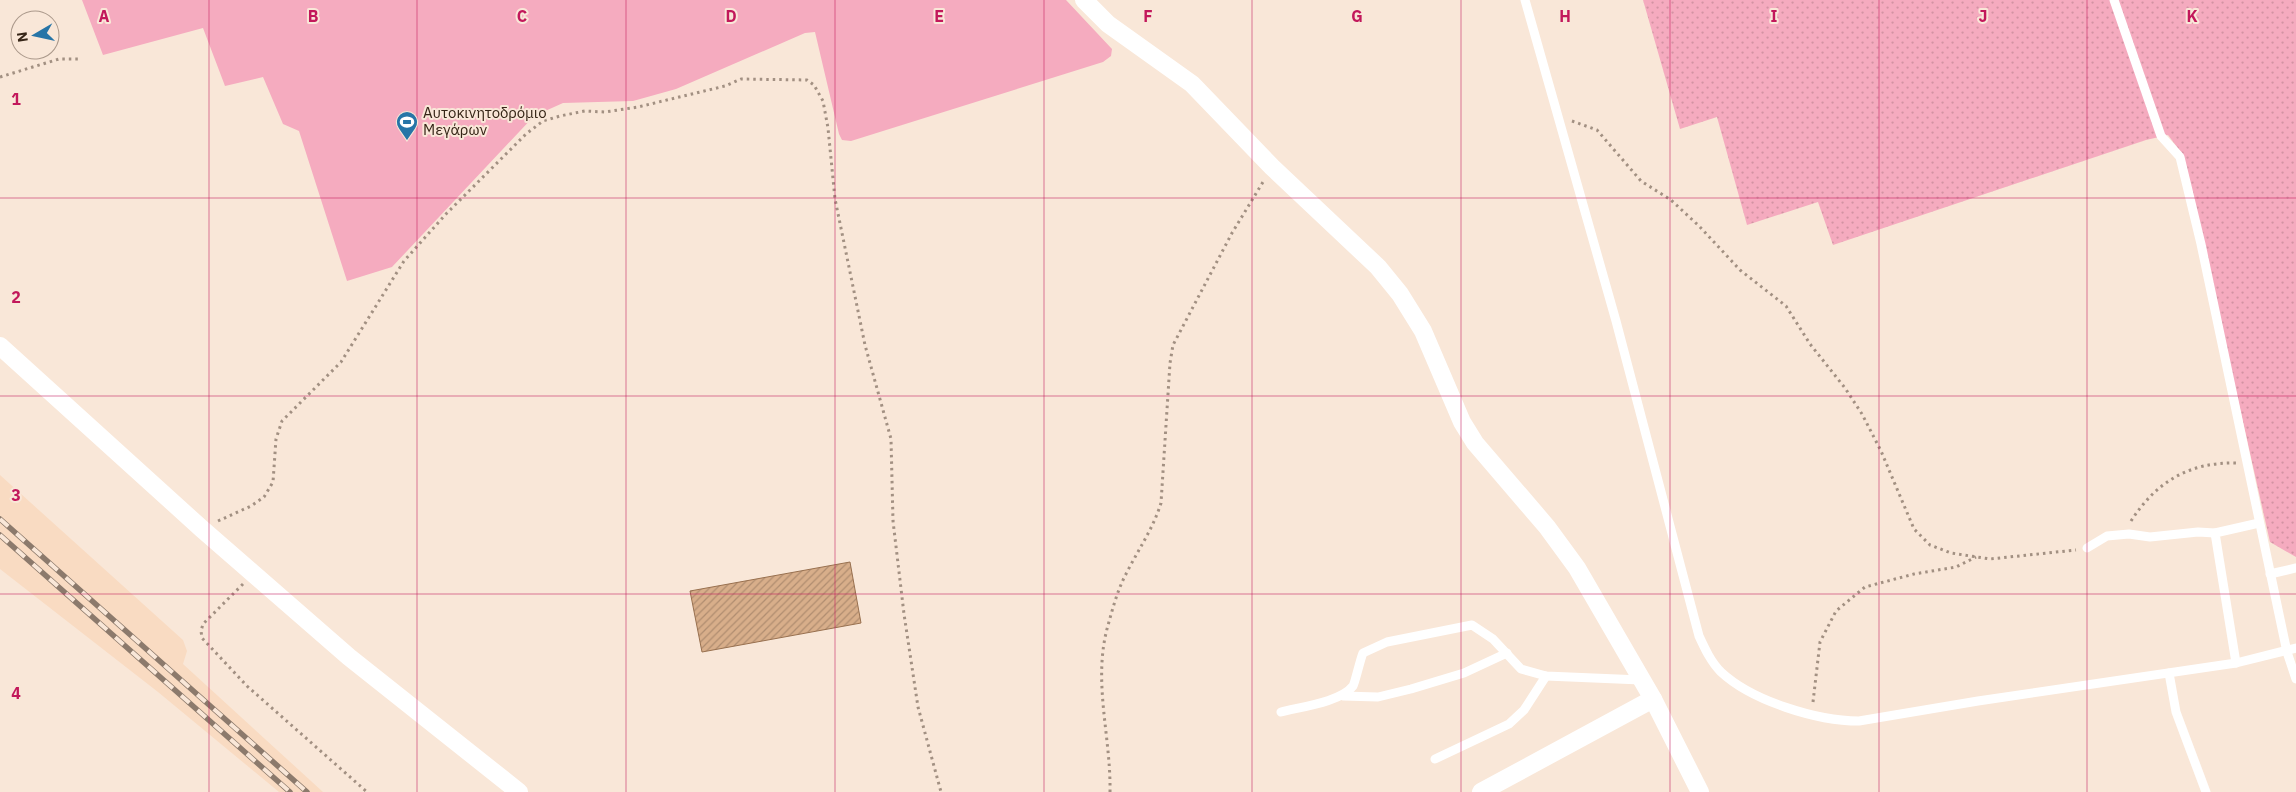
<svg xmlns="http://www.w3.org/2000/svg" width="2296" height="792" font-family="'IBM Plex Sans',sans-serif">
	<defs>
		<pattern id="grass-dots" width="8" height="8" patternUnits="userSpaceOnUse" patternTransform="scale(1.25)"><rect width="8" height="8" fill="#f5abbf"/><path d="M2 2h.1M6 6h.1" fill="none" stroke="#d393a3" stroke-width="1.8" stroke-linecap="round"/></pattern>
		<pattern id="building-hatch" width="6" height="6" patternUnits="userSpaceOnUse" patternTransform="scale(1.25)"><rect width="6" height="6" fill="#d8ae8a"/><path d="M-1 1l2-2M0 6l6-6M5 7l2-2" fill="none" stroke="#b08d70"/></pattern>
	</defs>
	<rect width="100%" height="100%" fill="#f9e7d8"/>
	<!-- built -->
	<polygon fill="#f9dbc2" points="0,475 183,640 187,651 183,664 323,792 279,792 158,692 0,569"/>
	<!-- grass -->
	<polygon fill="url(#grass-dots)" points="1643,0 2296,0 2296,557 2270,542 2183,155 2168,135 2146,140 1833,245 1818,202 1747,225 1717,117 1680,129"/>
	<!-- park -->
	<polygon fill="#f5abbf" points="82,0 1066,0 1112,49 1111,56 1103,62 851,141 842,140 839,134 815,32 805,33 676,89 633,101 563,103 534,116 392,267 347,281 299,131 283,124 263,77 225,86 203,28 103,55"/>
	<!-- building -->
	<polygon fill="url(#building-hatch)" stroke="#98704f" points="850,562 861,623 702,652 690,591"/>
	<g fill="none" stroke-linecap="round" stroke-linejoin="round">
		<!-- path -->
		<g stroke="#a29082" stroke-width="3" stroke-dasharray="2.5 4" stroke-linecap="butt">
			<polyline points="0,77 59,59 79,59"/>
			<polyline points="1572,121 1597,130 1641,181 1671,200 1699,226 1740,270 1786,306 1810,344 1845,388 1862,414 1881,451 1914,529 1930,545 1951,553 1990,559 2076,550"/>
			<polyline points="218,521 251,506 264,497 273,482 276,439 282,421 341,362 404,261 446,214 526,134 543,121 560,116 585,111 605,112 638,107 725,86 741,79 807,80 814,85 823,101 828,128 835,199 865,345 891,439 893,521 904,614 918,707 941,792"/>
			<path d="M2131,521C2156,482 2189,462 2236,463"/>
			<polyline points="243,584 203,624 201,631 202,638 247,686 367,792"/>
			<polyline points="1813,702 1820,642 1836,611 1865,587 1914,574 1956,567 1976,557"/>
			<path d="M1110,792C1111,737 1093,683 1107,629C1112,611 1117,591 1126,574C1138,550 1153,529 1161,503L1170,363L1173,345L1232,233L1263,182"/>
		</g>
		<!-- lane -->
		<g stroke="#fff" stroke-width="9">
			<path d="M1525,0L1616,321L1699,636C1705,649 1711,662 1721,672C1752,701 1817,721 1859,721L1978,701L2236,663L2296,648"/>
			<polyline points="2114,0 2161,136 2180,157 2201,244 2287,652 2296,679"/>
			<polyline points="2087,548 2107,536 2129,534 2150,537 2198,532 2215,533"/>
			<polyline points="2270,574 2296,568"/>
			<polyline points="2236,663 2215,533 2259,523"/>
			<polyline points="2169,673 2176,712 2206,792"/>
			<polyline points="1343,696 1378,697 1411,689 1464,673 1507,653"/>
			<path d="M1281,712C1300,707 1341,702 1353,686C1355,683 1360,660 1363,653L1387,642L1472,625L1493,639L1521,669L1546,676L1641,680"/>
			<polyline points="1435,759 1509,724 1524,710 1546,676"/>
		</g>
		<!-- street -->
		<g stroke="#fff" stroke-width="18">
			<polyline points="1084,0 1108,24 1192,84 1272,167 1378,267 1400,294 1423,331 1462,422 1475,443 1547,527 1577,568 1653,699 1700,792"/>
			<polyline points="0,346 202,529 349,657 519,792"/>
			<polyline points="1481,792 1653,699"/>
		</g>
		<!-- rail casing -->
		<g stroke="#8c7a6c" stroke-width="5.5">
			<g id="rail">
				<polyline points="0,519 307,792"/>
				<polyline points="0,535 290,792"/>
			</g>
		</g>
		<!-- rail -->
		<use href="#rail" stroke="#f9e7d8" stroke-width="4" stroke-dasharray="11" stroke-linecap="butt"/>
	</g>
	<!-- grid -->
	<path fill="none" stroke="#c2185b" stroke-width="1" stroke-opacity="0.55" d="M209,0V792M417,0V792M626,0V792M835,0V792M1044,0V792M1252,0V792M1461,0V792M1670,0V792M1879,0V792M2087,0V792M0,198H2296M0,396H2296M0,594H2296"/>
	<!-- icons -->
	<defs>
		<g id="stadium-pin" transform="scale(1.125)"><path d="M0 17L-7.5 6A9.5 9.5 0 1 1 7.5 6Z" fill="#2775a7" stroke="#f9e7d8"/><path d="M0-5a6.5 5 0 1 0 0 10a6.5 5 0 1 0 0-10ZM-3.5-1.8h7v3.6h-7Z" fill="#fff"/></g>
	</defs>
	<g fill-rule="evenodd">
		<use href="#stadium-pin" x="407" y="122"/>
	</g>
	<g text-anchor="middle" stroke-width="4" stroke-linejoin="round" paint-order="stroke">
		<!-- poi labels -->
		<g font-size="15" fill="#362517" stroke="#f9e7d8" text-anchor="start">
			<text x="423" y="118">Αυτοκινητοδρόμιο<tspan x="423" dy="17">Μεγάρων</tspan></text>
		</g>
	</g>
	<g font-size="16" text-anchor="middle" font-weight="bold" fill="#c2185b" stroke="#f9e7d8" stroke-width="4" stroke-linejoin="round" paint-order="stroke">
		<text x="104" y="22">A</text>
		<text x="313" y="22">B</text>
		<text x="522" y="22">C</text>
		<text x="731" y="22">D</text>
		<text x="939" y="22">E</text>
		<text x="1148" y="22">F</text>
		<text x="1357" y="22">G</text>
		<text x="1565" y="22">H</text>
		<text x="1774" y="22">I</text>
		<text x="1983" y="22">J</text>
		<text x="2192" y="22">K</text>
		<text x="16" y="105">1</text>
		<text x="16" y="303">2</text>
		<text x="16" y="501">3</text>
		<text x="16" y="699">4</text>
	</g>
	<!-- north arrow -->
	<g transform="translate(35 35) rotate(261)"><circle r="24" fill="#f9e7d8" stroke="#ab998b"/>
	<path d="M0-4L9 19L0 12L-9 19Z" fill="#2775a7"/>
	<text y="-8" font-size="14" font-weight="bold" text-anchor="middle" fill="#362517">N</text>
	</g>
</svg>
